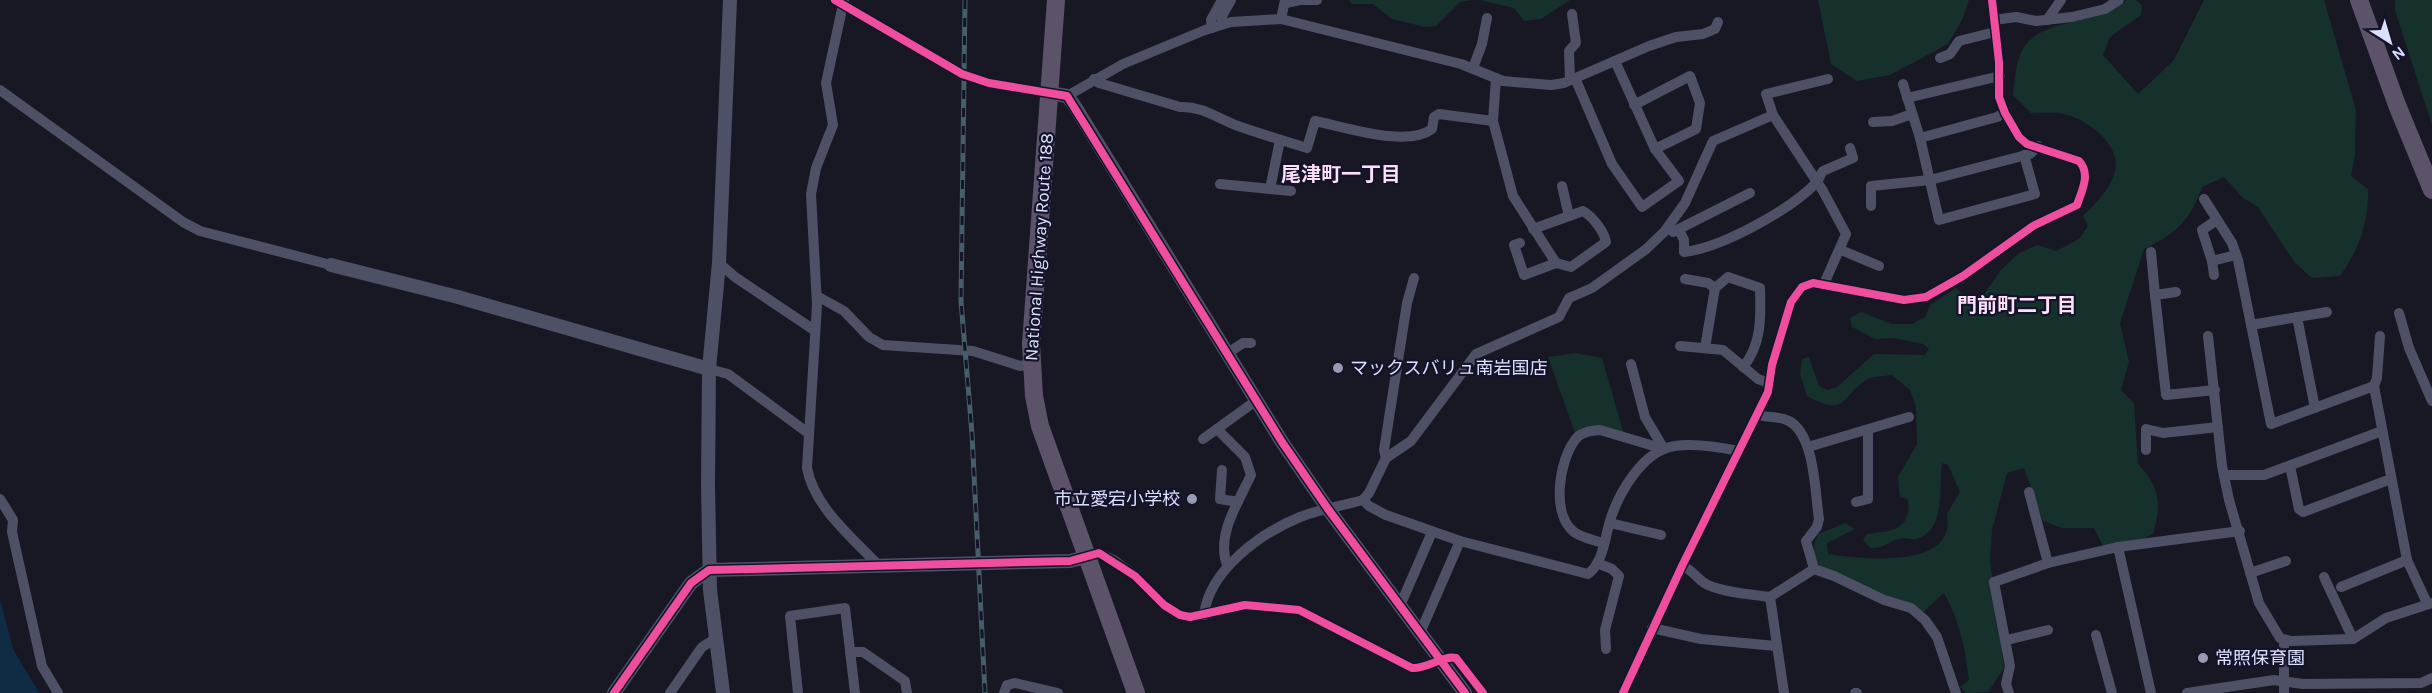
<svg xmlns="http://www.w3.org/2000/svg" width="2432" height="693" font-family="Karla,'Noto Sans JP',sans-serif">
	<rect width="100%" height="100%" fill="#181825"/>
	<!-- green -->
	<g fill="#16302c">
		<polygon points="1349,0 1473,0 1460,2 1436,26 1425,27 1392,19 1373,4 1352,4"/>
		<polygon points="1480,0 1570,0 1541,19 1524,21 1514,8"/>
		<polygon points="1818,0 1969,0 1962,20 1948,44 1890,75 1857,81 1831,64"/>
		<path d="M2127,0H2136L2142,5L2141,15L2110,37L2103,55L2138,94L2174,60L2204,0H2324L2356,110L2355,154L2351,176L2368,189C2369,223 2359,249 2340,276L2312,278L2295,263L2258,207L2243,198L2224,177L2202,187C2190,221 2176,234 2144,249L2120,323L2129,362L2121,390L2134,403L2138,464C2160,487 2162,504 2153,534L2138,542L2104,548L2094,528H2062L2043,521L2024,468L2007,473L1992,530L1990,561L2004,668L1988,692L1966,693L1960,687L1969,680C1965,648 1960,622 1944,593L1923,612L1822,569C1812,555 1812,549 1818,534L1845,523L1855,529L1827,543L1828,554C1859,559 1958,571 1947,514L1960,492L1948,465L1942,463C1938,487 1947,530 1916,539C1912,540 1906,538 1902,538C1890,540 1884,549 1871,548L1863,540L1867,534C1890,531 1912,531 1908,499L1900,497L1898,477L1917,444L1916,406L1910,390L1892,375C1885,376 1875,376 1868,379C1841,394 1849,419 1807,396L1800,374L1802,359L1809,357L1819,386L1828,390L1837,387L1874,354L1925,355L1929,349L1923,344L1893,338L1875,339L1852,327L1850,318L1861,312L1892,324H1912L1925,317L1930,305L1956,288L1967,299L1984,294L2001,270L2019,253L2038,245L2056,251L2079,239L2088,226L2083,216C2095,204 2111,189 2115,171C2122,143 2083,116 2059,113C2050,112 2040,113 2031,113L2013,95C2015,82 2015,65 2021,53C2037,16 2097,27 2127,0Z"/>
		<polygon points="2395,0 2432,0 2432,125 2395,10"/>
		<polygon points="1576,353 1602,358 1624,435 1575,433 1548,357"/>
	</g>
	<!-- water -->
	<polygon fill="#0f2c44" points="0,599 13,649 39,693 0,693"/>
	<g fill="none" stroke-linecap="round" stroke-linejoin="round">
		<!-- minor -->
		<g stroke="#4e5165" stroke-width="10">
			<polyline points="835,0 962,74 989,83 1049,93"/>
			<path d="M844,0L826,83L833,125L816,168L811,194L817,305L807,468C814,507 852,537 878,565"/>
			<polyline points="1303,0 1317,0"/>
			<polyline points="1286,3 1300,0"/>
			<polyline points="1281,19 1285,0"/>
			<polyline points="1994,20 2016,17 2036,21 2072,17 2105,9 2119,0"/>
			<polyline points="2047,20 2061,0"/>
			<polyline points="1222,24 1222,16 1231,0"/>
			<polyline points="1212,28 1211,20 1222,0"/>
			<polyline points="1940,58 1950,54 1959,41 1995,32"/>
			<polyline points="1473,68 1482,44 1487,18"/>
			<polyline points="1496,78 1493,121 1513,196 1556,263 1524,275 1514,245 1520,243"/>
			<polyline points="1575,78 1612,164 1642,207 1679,181 1655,149 1615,61"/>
			<path d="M1094,79L1099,83L1180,107C1203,106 1218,119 1238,126C1261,134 1284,141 1307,148L1315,121C1345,127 1407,148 1432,129L1434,117L1439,114L1493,121"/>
			<polyline points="1570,80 1569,51 1576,43 1572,14"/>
			<polyline points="1903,84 1920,138 1939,220 2035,194 2024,155"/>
			<polyline points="0,90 183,222 200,231 331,265"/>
			<polyline points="1067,96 1123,64 1205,30 1231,22 1281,19 1461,64 1503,81 1551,85 1564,83 1649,46 1676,37 1703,34 1715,29 1718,22"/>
			<polyline points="1907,98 2000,76"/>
			<polyline points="1634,105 1690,76 1700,103 1696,129 1655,149"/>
			<polyline points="1873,122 1892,121 1912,114"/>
			<polyline points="1920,138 1997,117 2005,113"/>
			<polyline points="1220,184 1291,191"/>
			<polyline points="1562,186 1569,216"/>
			<polyline points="1270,189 1280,140"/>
			<polyline points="2204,199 2232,243 2238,260 2271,424 2374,386 2407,560 2427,603"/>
			<polyline points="1871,206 1871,186 1930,180 2030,154 2038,146"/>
			<path d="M1533,229L1583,211C1592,216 1604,231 1606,242L1571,267L1556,263"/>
			<path d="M1679,230L1684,240V252C1721,248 1790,210 1816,183C1820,179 1820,174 1823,171L1853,158L1850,148"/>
			<polyline points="1673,232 1750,193"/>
			<polyline points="1841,250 1879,266"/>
			<polyline points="2151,252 2155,295 2176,292"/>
			<polyline points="2212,261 2202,230 2217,220"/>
			<polyline points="719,263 735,277 814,330"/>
			<polyline points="2214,275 2212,261 2236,255"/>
			<polyline points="1685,279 1708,283 1715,288"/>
			<polyline points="1824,284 1846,234 1823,191 1773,115 1766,94 1828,79"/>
			<polyline points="2155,295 2166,395 2215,390"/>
			<polyline points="817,296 844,311 869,337 883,345 973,351 1020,366 1031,364"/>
			<polyline points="2399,313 2409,348 2432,401"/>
			<polyline points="2297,317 2315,408"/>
			<polyline points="2251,325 2327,312"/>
			<polyline points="2208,336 2222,466 2229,500 2259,603 2280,638 2291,641 2353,639 2386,618 2432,603"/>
			<polyline points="1680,346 1723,350 1758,379 1769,383"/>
			<path d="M1705,348L1715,288L1728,277L1760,288C1761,315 1762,345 1743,367"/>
			<polyline points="1228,353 1243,343 1251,343"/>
			<polyline points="709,369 728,374 808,433"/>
			<polyline points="2374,386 2377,378 2380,336"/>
			<path d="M1217,429L1245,457L1251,475C1238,503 1216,535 1227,565"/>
			<polyline points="1203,439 1257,400"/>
			<polyline points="1808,447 1909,417"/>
			<polyline points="2146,450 2146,429 2163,433 2218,427"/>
			<polyline points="1386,458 1384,450 1407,303 1414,278"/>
			<polyline points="2290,466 2299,509 2303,512 2391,479"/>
			<polyline points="1222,470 1220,499 1238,502"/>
			<polyline points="2224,475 2264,475 2382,431"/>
			<polyline points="2029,492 2048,563"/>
			<polyline points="0,499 13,520 12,532 42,666 58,693"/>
			<path d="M1363,500L1369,506L1386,515L1460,541L1588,574C1602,564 1605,540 1609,524C1617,496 1642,450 1675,446C1695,443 1719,447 1739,451"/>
			<polyline points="1856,502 1868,499 1868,431"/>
			<polyline points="1610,523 1661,535"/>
			<path d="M1604,544C1595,540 1582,538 1574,532C1551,514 1559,461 1575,440C1580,432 1591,431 1600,430L1664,449L1645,417L1631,364"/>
			<polyline points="2118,547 2151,693"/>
			<path d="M1086,557L1099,553L1115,561L1135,576L1164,605L1180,615L1190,617L1245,605L1299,610L1412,668C1428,669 1442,655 1456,658L1483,693"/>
			<polyline points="1597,563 1612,569 1619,576 1605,630 1606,649"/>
			<path d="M1682,566C1694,570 1697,580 1708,585C1726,593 1751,594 1770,597L1814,569L1806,541L1817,527L1819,519C1815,493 1815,435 1789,421C1777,415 1768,419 1757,414"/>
			<polyline points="1814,569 1834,576 1884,600 1911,608 1925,620 1937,637 1956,693"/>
			<polyline points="2250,573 2286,561"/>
			<polyline points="2324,577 2353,639"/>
			<polyline points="2341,587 2407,560"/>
			<polyline points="1770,597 1784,693"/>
			<polyline points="1398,604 1403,599 1432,532"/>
			<path d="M1204,615C1209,570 1261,533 1300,517C1320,509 1342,506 1363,500L1369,493L1386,458L1411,441L1476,354L1559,317L1569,298L1592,288L1645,250L1665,231L1685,203L1713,141L1773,115"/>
			<polyline points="1652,628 1701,639 1776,646"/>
			<polyline points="1420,633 1460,541"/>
			<polyline points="2096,635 2112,693"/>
			<polyline points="2007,640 2048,630"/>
			<polyline points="850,652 863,652 905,681 907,693"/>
			<polyline points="670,693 702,647 715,639"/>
			<polyline points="798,693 790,616 845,608 855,693"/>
			<polyline points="1004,693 1007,685 1015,683 1058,693"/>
			<path d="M1623,693L1682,566L1768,392L1772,365L1791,302L1802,287L1813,283L1904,300L1926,297L1963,276L2033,226L2077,205C2082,190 2091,174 2079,161L2027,144L2019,137L2005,113L1999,97V62L1992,0"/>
			<polyline points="1855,693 1857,693"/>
			<polyline points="2009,693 2006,684 2010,666 1994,582 2048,563 2118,547 2240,531"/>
			<polyline points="2187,693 2274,680 2303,684 2421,683 2432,678"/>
			<polyline points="2284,693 2284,640"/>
		</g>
		<!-- tertiary -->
		<g stroke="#4e5165" stroke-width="14">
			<polyline points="1049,93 1067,96 1074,105 1282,442 1328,509 1465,693"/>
			<polyline points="331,265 458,297 709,369"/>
			<polyline points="614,693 691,583 709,570 1070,561 1086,557"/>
			<polyline points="723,693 710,590 708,486 709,369 719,263 730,0"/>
		</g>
		<!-- trunk -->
		<g stroke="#5c536a" stroke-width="18">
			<polyline points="1056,0 1031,344 1034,396 1040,426 1136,693"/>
			<polyline points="2359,0 2397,105 2432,190"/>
		</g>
		<!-- rail casing -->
		<g stroke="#465e67" stroke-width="5">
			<polyline id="rail" points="965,0 961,301 972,434 985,693"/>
		</g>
		<!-- rail -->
		<use href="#rail" stroke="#13132a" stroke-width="3" stroke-dasharray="9" stroke-linecap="butt"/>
		<!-- cycleway casing -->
		<g stroke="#13132a" stroke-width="11">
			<g id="cycleway">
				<polyline points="835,0 962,74 989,83 1067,96 1282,442 1328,509 1465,693"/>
				<path d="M614,693L691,583L709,570L1070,561L1099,553L1135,576L1164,605L1180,615L1190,617L1245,605L1299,610L1412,668C1428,669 1442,655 1456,658L1483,693"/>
				<path d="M1623,693L1682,566L1768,392L1772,365L1791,302L1802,287L1813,283L1904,300L1926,297L1963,276L2033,226L2077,205C2082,190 2091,174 2079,161L2027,144L2019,137L2005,113L1999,97V62L1992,0"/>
			</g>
		</g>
		<!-- cycleway -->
		<use href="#cycleway" stroke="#ef4d9e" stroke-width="8"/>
	</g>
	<!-- markers -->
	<g fill="#989ab1" stroke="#13132a" stroke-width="2">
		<circle cx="1338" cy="368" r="6"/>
		<circle cx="1192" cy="499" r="6"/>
		<circle cx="2203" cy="658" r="6"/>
	</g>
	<g text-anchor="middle" stroke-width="4.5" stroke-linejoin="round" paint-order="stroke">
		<!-- street labels -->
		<g font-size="18" fill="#dde0fd" stroke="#13132a">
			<text transform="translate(1039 247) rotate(-86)" y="6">National Highway Route 188</text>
		</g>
		<!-- poi labels -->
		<g font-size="18" fill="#dde0fd" stroke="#13132a" text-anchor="start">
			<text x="1350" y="374">マックスバリュ南岩国店</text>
			<text x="1180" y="505" text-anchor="end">市立愛宕小学校</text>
			<text x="2215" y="664">常照保育園</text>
		</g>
		<!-- neighbourhood labels -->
		<g font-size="20" font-weight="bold" fill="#fddff8" stroke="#13132a">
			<text x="1341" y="181">尾津町一丁目</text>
			<text x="2017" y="312">門前町二丁目</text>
		</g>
	</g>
	<!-- north arrow -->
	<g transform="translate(2390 42) rotate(143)" stroke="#13132a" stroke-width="4.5" paint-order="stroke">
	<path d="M0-4.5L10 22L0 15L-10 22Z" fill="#dde0fd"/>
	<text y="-9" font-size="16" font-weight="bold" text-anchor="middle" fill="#dde0fd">N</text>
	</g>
</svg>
